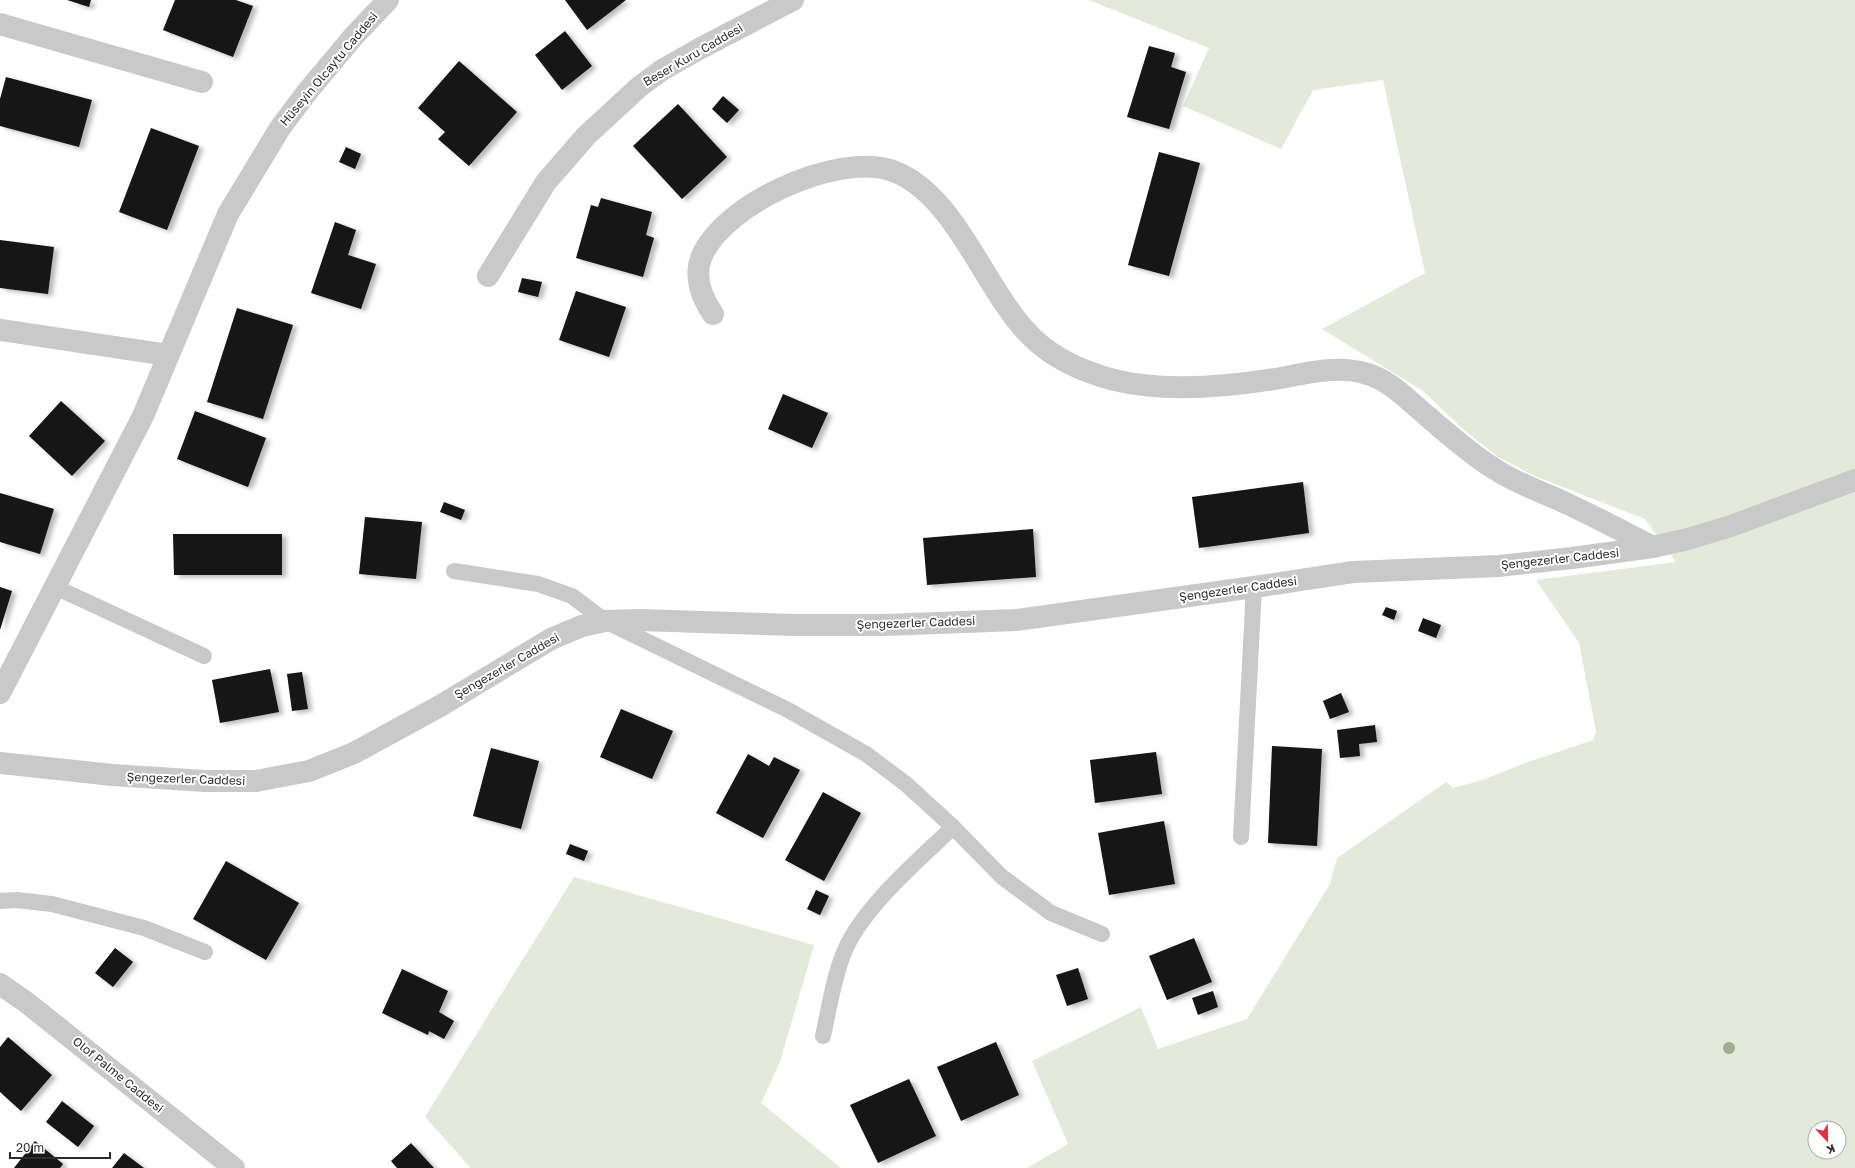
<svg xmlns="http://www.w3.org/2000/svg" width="1855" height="1168" font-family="'Golos Text',sans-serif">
	<defs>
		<filter id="shadow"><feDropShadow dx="4.5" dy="2.5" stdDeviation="2" flood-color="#0004"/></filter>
	</defs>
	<rect width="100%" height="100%" fill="#fff"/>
	<!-- green -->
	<g fill="#e3eada" fill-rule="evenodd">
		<path d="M1089,0H1855V1168H1027L1068,1144L1032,1061L1141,1007L1158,1049L1247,1019L1330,884L1337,858L1446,782L1453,788L1482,780L1525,763L1593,740L1596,731L1579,643L1536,580L1676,562L1645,519L1537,477L1498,457L1463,429L1423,391L1322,329L1425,273L1383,80L1313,90L1281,149L1183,106L1209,48ZM1815,1128H1839V1152H1815Z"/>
		<polygon points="574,877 814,945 780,1062 761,1103 841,1168 471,1168 425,1117"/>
	</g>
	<!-- building -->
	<g fill="#131313" filter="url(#shadow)">
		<polygon points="67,0 91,0 89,7"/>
		<polygon points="175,0 236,0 253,6 233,57 163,30"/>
		<polygon points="565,0 626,0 587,30"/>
		<polygon points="565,31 592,66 562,90 535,55"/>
		<polygon points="1149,46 1175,53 1171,67 1186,72 1169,129 1127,117"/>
		<polygon points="459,61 517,112 469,166 438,139 445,132 418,108"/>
		<polygon points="6,77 92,100 79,147 0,126 0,99"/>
		<polygon points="723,96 739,110 727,123 712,109"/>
		<polygon points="678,104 727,157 682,199 633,146"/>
		<polygon points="151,128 199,146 167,230 119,212"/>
		<polygon points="346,147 361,154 355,169 339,162"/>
		<polygon points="1159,152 1200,163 1169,276 1128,265"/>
		<polygon points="601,198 652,212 646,235 654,238 643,277 576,258 591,205 598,207"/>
		<polygon points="335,222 356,230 348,255 376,264 361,309 311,293"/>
		<polygon points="0,240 54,247 48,294 0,288"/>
		<polygon points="522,278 542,282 538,297 518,292"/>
		<polygon points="576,291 626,307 609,357 559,340"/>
		<polygon points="237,308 293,325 263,419 207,402"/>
		<polygon points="783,394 828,413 812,448 768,429"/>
		<polygon points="61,401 105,441 72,476 29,436"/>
		<polygon points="195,411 266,438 248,487 177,459"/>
		<polygon points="1303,482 1309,533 1199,548 1192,497"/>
		<polygon points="0,493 54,509 40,554 0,542"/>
		<polygon points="444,502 465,510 461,520 440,512"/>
		<polygon points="365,517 422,522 416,579 359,574"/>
		<polygon points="1033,529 1036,577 927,585 923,538"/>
		<polygon points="173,534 282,534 282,575 174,575"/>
		<polygon points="0,587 12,591 0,630"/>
		<polygon points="1386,607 1397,611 1394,620 1382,615"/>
		<polygon points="1423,618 1441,625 1436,638 1418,631"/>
		<polygon points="270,669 279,712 220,723 212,680"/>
		<polygon points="302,672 308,709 292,711 287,674"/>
		<polygon points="1341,693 1349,712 1330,719 1323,701"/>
		<polygon points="621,709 673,731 652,779 600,757"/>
		<polygon points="1375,725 1377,742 1359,744 1360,756 1340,758 1337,730"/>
		<polygon points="1272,746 1322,749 1317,846 1268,843"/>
		<polygon points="491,748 539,761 521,829 473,816"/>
		<polygon points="1156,752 1162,794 1095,803 1090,760"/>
		<polygon points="748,754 769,766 774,757 800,770 763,838 716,813"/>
		<polygon points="823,792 861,813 824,881 785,860"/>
		<polygon points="1164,821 1175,884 1109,895 1098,833"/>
		<polygon points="570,844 588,851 584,861 566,854"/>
		<polygon points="226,861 299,903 266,960 193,919"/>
		<polygon points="816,890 829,896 820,915 807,909"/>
		<polygon points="1194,938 1212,982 1167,1000 1149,956"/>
		<polygon points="115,948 133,962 113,987 95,973"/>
		<polygon points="1078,968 1088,999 1067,1006 1056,975"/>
		<polygon points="402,969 448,991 439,1012 454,1021 444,1039 429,1031 428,1035 382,1013"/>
		<polygon points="1213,991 1218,1007 1198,1015 1192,998"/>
		<polygon points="8,1037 52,1075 21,1111 0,1092 0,1047"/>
		<polygon points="996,1042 1019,1095 961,1121 937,1067"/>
		<polygon points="909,1079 936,1136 878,1163 850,1105"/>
		<polygon points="62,1101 94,1126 78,1147 46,1122"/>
		<polygon points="35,1141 63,1164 60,1168 14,1168"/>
		<polygon points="411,1143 434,1168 397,1168 391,1161"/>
		<polygon points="124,1153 144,1168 112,1168"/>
	</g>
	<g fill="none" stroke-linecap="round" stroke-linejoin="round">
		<!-- lane -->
		<g stroke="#c9c9c9" stroke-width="16">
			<polyline points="454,571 538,584 572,596 605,621 788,710 866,754 906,784 953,827 1002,877 1051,913 1102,934"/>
			<polyline points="55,587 204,656"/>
			<polyline points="1241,837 1254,587"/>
			<polyline points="0,901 17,900 52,904 144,928 205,952"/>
			<path d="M823,1036C829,1009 834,975 845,950C865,905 918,861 953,827"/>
		</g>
		<!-- street -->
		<g stroke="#c9c9c9" stroke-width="22">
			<polyline points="0,24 202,82"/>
			<polyline points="488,276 546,182 586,136 639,87 662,70 699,49 793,0"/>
			<path d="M713,314C702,298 694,277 701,258C722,204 836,153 890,170C950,189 981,278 1019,323C1038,347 1063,363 1092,373C1146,394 1219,388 1275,379C1304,374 1334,365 1364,373C1389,379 1408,400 1427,416C1448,434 1469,453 1493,468C1512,481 1536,490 1557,499C1590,514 1622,531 1653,547"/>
			<polyline points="0,330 168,355"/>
			<polyline points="0,693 143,416 228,214 280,128 307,92 353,37 388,0"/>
			<polyline points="0,763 113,775 205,781 256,781 309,771 354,753 440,706 551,639 582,626 605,621 640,620 794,625 885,625 1016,620 1254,587 1353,572 1499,566 1572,558 1653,547 1688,539 1731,526 1855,480"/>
			<polyline points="0,984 26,1002 234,1168"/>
		</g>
	</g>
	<!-- trees -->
	<circle fill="#9fab93" cx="1729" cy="1048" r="6"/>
	<g text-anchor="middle" stroke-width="4" stroke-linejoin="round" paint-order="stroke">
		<!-- street labels -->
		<g font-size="12" fill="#2c2c2c" stroke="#fff">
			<text transform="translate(693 55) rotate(-30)" y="4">Beser Kuru Caddesi</text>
			<text transform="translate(329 69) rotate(-50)" y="4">Hüseyin Olcaytu Caddesi</text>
			<text transform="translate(1560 559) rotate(-6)" y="4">Şengezerler Caddesi</text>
			<text transform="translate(1238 589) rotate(-8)" y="4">Şengezerler Caddesi</text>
			<text transform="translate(916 623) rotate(-2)" y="4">Şengezerler Caddesi</text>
			<text transform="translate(507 666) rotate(-30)" y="4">Şengezerler Caddesi</text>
			<text transform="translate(186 779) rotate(2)" y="4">Şengezerler Caddesi</text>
			<text transform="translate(118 1075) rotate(39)" y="4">Olof Palme Caddesi</text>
		</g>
	</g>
	<!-- north arrow -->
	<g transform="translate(1827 1140) rotate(158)"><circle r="19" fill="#ffffff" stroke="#ababab"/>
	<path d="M0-3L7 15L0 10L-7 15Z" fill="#e23045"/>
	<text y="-6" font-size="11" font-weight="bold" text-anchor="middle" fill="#2c2c2c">K</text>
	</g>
	<!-- scale -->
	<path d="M10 1152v6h100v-6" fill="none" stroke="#2c2c2c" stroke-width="2"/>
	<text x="16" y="1152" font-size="12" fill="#2c2c2c" stroke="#ffffff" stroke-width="3" paint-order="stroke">20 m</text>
</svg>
